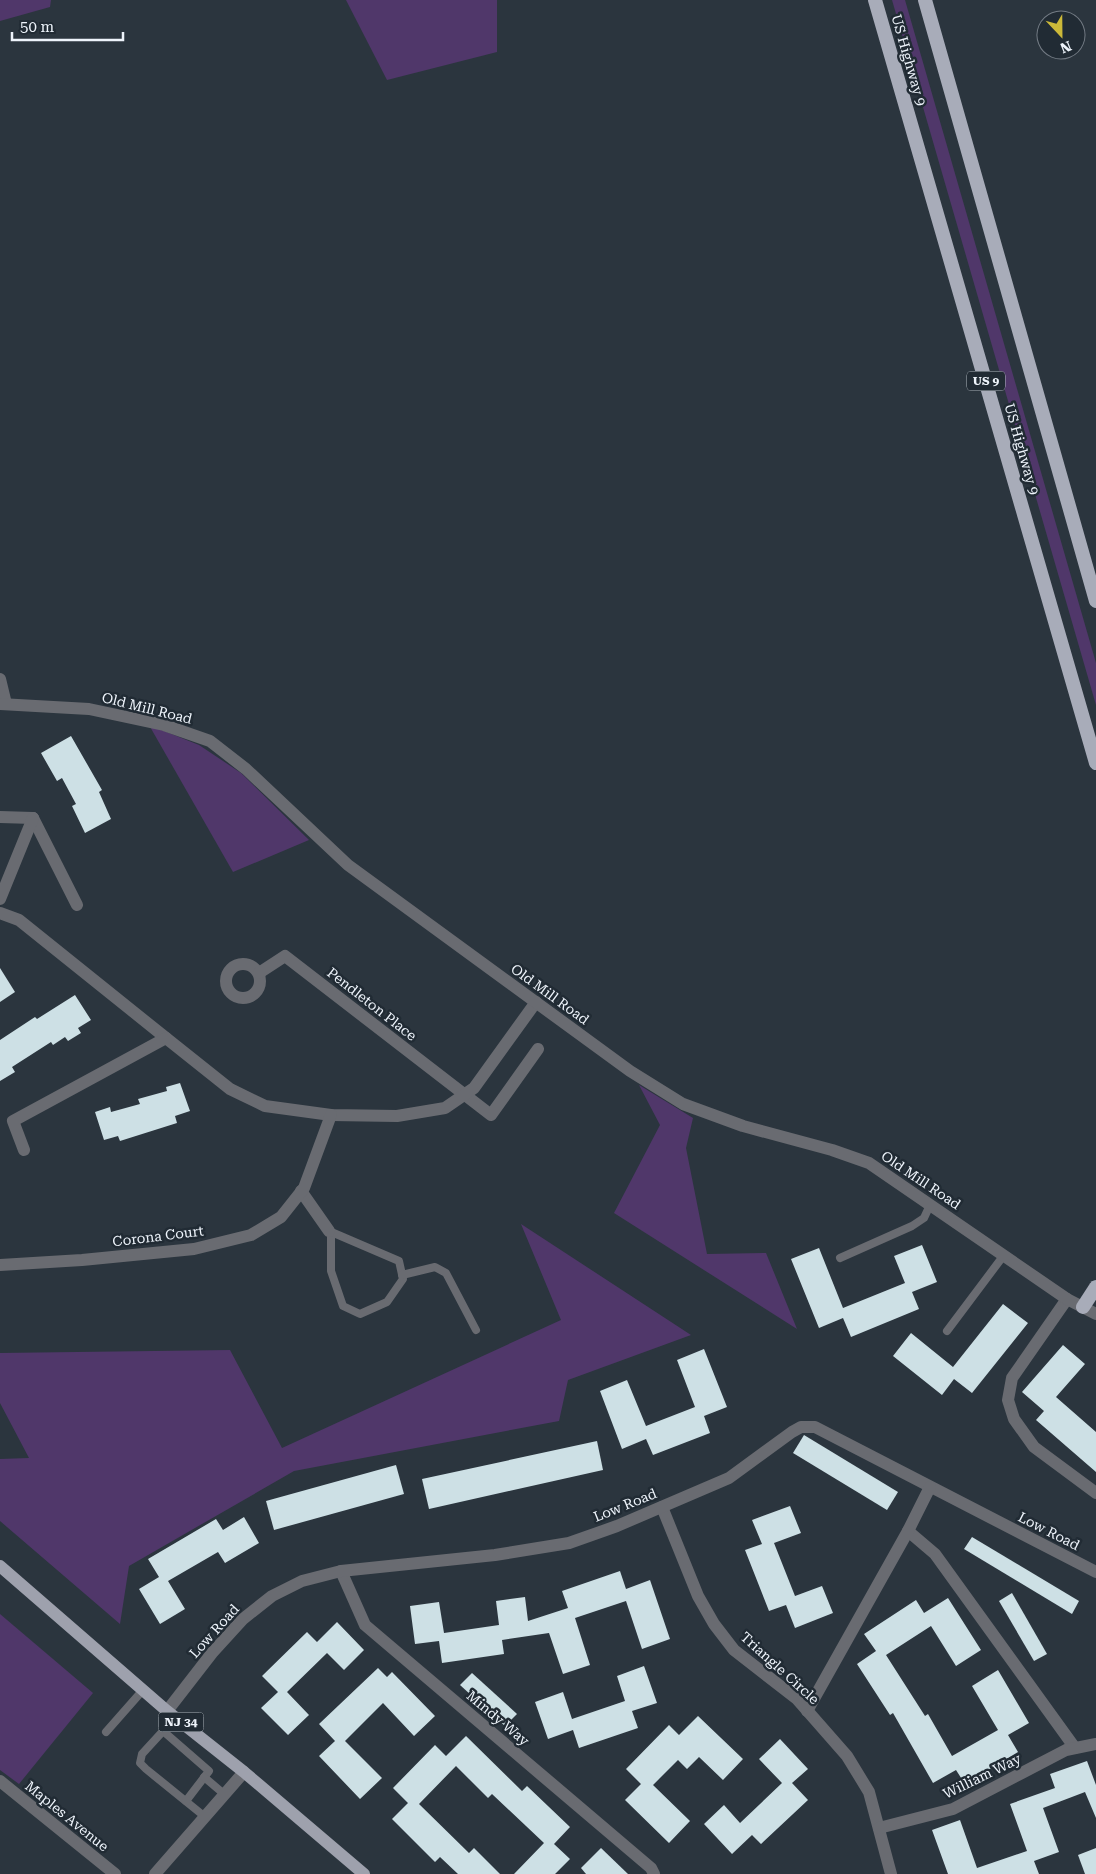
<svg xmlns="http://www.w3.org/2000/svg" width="1096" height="1874" font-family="'Roboto Serif',serif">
	<rect width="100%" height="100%" fill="#2b353e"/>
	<!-- green -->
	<g fill="#50376a">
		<polygon points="0,0 51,0 50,7 0,21"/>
		<polygon points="346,0 497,0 497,52 387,80"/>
		<polygon points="892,0 905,0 1096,663 1096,705"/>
		<polygon points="149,725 199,745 241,773 309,840 233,872"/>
		<polygon points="639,1085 693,1118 686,1148 707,1254 766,1253 797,1329 614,1213 660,1125"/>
		<polygon points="521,1224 691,1335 568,1380 559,1421 294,1471 129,1566 120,1624 0,1521 0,1459 29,1458 0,1403 0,1353 230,1350 282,1448 561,1320"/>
		<polygon points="0,1614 93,1693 19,1784 0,1770"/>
	</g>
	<!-- building -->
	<g fill="#cde0e5">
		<polygon points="71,736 102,790 99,792 111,819 85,833 72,806 76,804 62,778 57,781 41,753"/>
		<polygon points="0,968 15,992 0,1002"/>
		<polygon points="75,995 91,1020 78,1028 81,1033 68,1041 65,1037 53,1045 51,1042 12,1067 15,1072 0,1081 0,1040 35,1017 37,1019"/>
		<polygon points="180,1083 190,1111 175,1116 177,1123 120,1141 118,1136 104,1140 95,1112 110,1107 111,1112 140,1104 138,1099 167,1091 166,1087"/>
		<polygon points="922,1245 937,1282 912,1292 919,1309 851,1337 843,1318 819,1328 791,1259 819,1248 843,1308 905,1283 894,1256"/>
		<polygon points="1003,1304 1028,1323 972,1393 954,1379 942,1395 893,1356 911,1333 953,1367"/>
		<polygon points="1063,1345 1085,1364 1056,1397 1096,1432 1096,1472 1036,1420 1044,1411 1022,1392"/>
		<polygon points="704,1349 727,1407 704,1416 710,1433 653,1455 646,1439 622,1449 600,1391 627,1380 646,1426 695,1407 677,1360"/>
		<polygon points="804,1435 898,1492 887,1510 793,1453"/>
		<polygon points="597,1441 603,1470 429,1509 422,1479"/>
		<polygon points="396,1465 404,1494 274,1530 266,1501"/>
		<polygon points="790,1506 801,1533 774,1543 795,1596 822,1586 833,1613 795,1628 786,1605 769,1611 745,1550 762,1544 752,1520"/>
		<polygon points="244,1517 259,1543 225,1563 218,1552 168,1581 185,1609 160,1624 139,1589 159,1577 148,1559 216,1519 223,1530"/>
		<polygon points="972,1537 1079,1601 1072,1614 964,1549"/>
		<polygon points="620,1571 626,1589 650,1580 670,1639 642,1649 626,1601 575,1618 590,1665 563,1674 549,1633 502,1640 504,1654 442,1663 439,1641 415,1644 410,1606 439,1602 444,1633 499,1625 496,1601 525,1597 528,1621 568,1608 562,1591"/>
		<polygon points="1012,1593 1047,1654 1034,1661 999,1601"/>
		<polygon points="948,1598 981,1650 956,1666 931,1626 886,1655 925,1716 928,1714 952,1756 998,1730 972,1686 998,1670 1029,1723 1008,1735 1018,1752 965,1784 956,1770 933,1783 893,1713 890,1715 857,1664 876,1651 864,1634 916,1600 924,1613"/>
		<polygon points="337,1622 364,1650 344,1670 327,1653 287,1692 309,1715 288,1735 261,1708 278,1692 262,1676 307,1632 317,1642"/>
		<polygon points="644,1666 657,1703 632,1711 638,1728 579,1748 573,1730 548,1739 535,1702 563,1692 572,1719 625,1701 617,1676"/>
		<polygon points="378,1668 387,1677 392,1672 435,1716 414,1736 383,1703 345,1741 382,1778 360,1799 319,1756 335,1741 319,1724"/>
		<polygon points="472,1673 517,1714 505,1726 460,1685"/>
		<polygon points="698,1716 743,1759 723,1780 699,1757 687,1769 678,1760 653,1785 690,1821 669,1843 625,1800 641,1784 626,1769 669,1725 679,1735"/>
		<polygon points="466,1736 522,1791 527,1786 570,1827 554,1844 570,1859 555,1874 514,1874 544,1843 492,1794 488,1798 456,1766 419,1804 469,1853 474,1848 500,1874 458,1874 440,1857 435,1862 392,1819 408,1803 393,1788 435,1745 446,1756"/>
		<polygon points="780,1739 808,1769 792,1783 808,1800 761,1844 752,1835 732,1854 704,1824 724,1805 740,1823 782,1783 759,1759"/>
		<polygon points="1087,1761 1096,1785 1096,1818 1085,1792 1043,1808 1059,1852 1034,1861 1039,1874 948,1874 932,1830 960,1820 977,1868 1027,1851 1010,1804 1055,1788 1050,1774"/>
		<polygon points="601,1848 628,1874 586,1874 581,1868"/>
		<polygon points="1096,1848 1096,1874 1085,1874 1078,1855"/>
	</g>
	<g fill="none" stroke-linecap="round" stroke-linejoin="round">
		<!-- service -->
		<g stroke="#696b71" stroke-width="8">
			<polygon points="329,1231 399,1261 403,1279 387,1302 360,1314 343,1306 331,1271 331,1234"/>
			<polyline points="840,1258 912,1226 924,1218 930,1205"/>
			<polyline points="402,1275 435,1267 446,1273 476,1330"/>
			<polyline points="947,1331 1004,1255"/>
			<polyline points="175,1718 142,1754 140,1763 146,1769 204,1816"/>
			<polyline points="163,1731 209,1771 186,1801"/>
			<polyline points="106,1732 143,1690"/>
			<polyline points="204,1777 224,1794"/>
		</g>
		<!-- minor -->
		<g stroke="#696b71" stroke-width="12">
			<polyline points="0,679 6,704"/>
			<polyline points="0,817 33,818"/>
			<polyline points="33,818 77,905"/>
			<polyline points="0,899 33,818"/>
			<polyline points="0,913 19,920 166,1038"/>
			<circle cx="243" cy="981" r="17"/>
			<polyline points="259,973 285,956 491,1115 538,1049"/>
			<polyline points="24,1150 13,1121 166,1038 230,1089 265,1106 331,1115 397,1116 445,1108 474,1088 536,1002"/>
			<polyline points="301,1191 329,1231"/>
			<polyline points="0,1265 82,1260 194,1249 251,1235 281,1217 304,1188 331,1115"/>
			<polyline points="1067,1299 1012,1378 1008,1400 1014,1419 1034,1447 1096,1493"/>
			<polyline points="662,1507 698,1596 714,1624 734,1650 797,1699 847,1756 869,1792 891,1874"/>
			<polyline points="908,1531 935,1554 1075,1748"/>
			<polyline points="341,1571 365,1625 651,1868 654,1874"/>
			<polyline points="167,1711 212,1653 243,1619 272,1596 302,1581 341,1571 495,1555 569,1543 617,1526 729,1478 792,1432 801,1427 815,1427 1096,1572"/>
			<polyline points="807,1711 908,1531 930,1487"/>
			<polyline points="0,1781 115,1874"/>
			<polyline points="879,1828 953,1809 1066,1750 1096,1744"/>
			<polyline points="155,1874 244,1772"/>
		</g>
		<!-- tertiary -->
		<polyline stroke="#696b71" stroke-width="12" points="0,704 89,709 164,725 210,741 246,769 348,865 630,1071 683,1104 743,1126 832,1150 869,1163 1067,1299 1096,1314"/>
		<!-- primary -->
		<polyline stroke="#9ea1ad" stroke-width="12" points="0,1566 167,1711 244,1772 364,1874"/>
		<!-- trunk -->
		<g stroke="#a8acb9" stroke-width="14">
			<polyline points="875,0 1096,763"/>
			<polyline points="925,0 1096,601"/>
			<polyline points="1083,1307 1096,1287"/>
		</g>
	</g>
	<g text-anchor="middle" stroke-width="5" stroke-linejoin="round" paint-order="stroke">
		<!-- shield labels -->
		<g fill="#212b34" stroke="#b0b8bf" stroke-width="1">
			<rect x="967" y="371.5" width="38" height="19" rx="4"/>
			<rect x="158.5" y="1712.5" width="45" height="19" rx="4"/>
		</g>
		<g font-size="12" font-weight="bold" fill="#eef4fb">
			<text x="986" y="385">US 9</text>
			<text x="181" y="1726">NJ 34</text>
		</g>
		<!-- street labels -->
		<g font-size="14" fill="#eef4fb" stroke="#212b34">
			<text transform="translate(909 60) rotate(74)" y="5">US Highway 9</text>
			<text transform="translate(1022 449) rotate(74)" y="5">US Highway 9</text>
			<text transform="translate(147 708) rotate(14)" y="5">Old Mill Road</text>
			<text transform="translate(550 994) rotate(36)" y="5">Old Mill Road</text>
			<text transform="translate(372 1004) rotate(38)" y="5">Pendleton Place</text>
			<text transform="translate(921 1180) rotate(34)" y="5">Old Mill Road</text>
			<text transform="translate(158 1236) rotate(-7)" y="5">Corona Court</text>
			<text transform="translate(625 1505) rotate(-22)" y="5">Low Road</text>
			<text transform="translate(1049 1531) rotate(27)" y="5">Low Road</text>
			<text transform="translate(214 1631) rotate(-48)" y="5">Low Road</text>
			<text transform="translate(780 1668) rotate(42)" y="5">Triangle Circle</text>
			<text transform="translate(498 1718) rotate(40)" y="5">Mindy Way</text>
			<text transform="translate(982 1776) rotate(-26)" y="5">William Way</text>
			<text transform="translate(67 1816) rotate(39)" y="5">Maples Avenue</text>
		</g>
	</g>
	<!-- north arrow -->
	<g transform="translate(1061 35) rotate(158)"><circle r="24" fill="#212b34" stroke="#737b84"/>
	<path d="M0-4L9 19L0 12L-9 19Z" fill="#ccb939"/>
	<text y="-8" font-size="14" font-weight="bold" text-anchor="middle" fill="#eef4fb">N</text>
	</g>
	<!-- scale -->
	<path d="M12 32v8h111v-8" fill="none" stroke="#eef4fb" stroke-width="2.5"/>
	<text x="20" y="32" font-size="15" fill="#eef4fb" stroke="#212b34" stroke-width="4" paint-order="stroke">50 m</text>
</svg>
